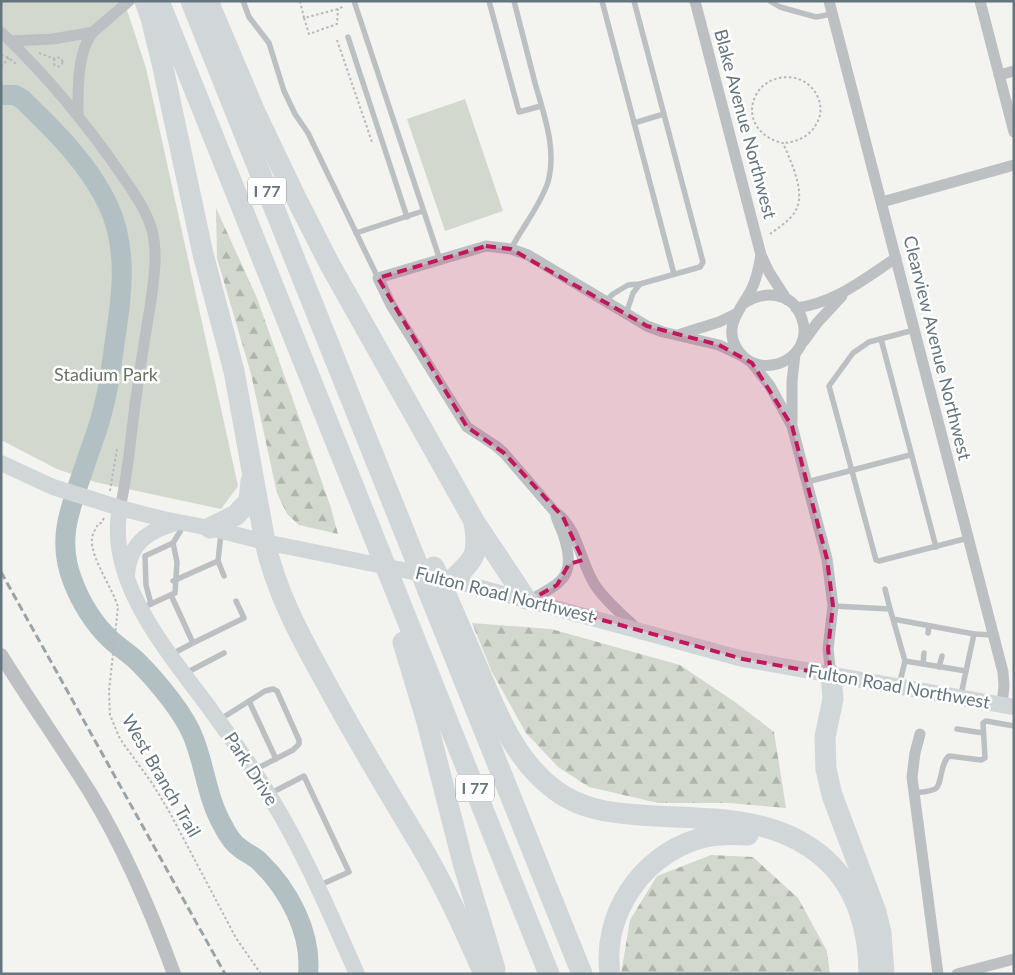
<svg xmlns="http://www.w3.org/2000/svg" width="1015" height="975" font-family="Lato,sans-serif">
	<defs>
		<pattern id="forest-firs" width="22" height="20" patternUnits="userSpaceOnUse" patternTransform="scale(1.25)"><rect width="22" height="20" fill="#d3d8cf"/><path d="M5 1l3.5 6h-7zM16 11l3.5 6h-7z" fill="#afb4ad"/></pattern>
	</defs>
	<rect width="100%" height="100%" fill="#f3f3ef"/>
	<!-- forest -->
	<g fill="url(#forest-firs)">
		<polygon points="216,208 257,298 330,505 338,534 299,525 287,514 277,493 251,374 217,258"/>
		<polygon points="472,623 551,629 680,665 735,702 774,732 786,808 728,803 658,803 589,787 558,767 526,733 492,672"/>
		<polygon points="711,855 753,857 798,898 827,951 830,974 621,974 630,920 657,876"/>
	</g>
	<!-- green -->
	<g fill="#d3d8cf">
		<polygon points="1,1 124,1 146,68 238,486 221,509 95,482 57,469 1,440"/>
		<polygon points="465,99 503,211 445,231 407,119"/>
	</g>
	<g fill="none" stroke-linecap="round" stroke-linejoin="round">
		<!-- river -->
		<path stroke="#b3c0c3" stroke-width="20" d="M1,95H15L22,99C55,131 90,165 109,207C128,249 122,296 115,340C112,363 109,387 103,409C99,427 92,444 86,462C72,505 55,537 73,582C81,603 95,625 111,640C120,648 130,654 138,662C150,674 161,687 171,700C180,712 189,725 194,739C205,767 207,797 222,824C226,832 232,843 240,848C246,853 254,856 260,862C289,890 312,933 308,974"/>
		<!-- path -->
		<g stroke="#b6b9bb" stroke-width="2" stroke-dasharray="2.5 2.5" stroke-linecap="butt">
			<polyline points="300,1 304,18 338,9 344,6"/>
			<polyline points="304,18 309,34 337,24 338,9"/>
			<polyline points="337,40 372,142"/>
			<polyline points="39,53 55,59"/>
			<polyline points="1,55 9,58 16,64"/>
			<circle cx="58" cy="62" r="4.5"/>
			<polyline points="1,67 9,58"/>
			<path d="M770,234C778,228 791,220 796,210C806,191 790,160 783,143C761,139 744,118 756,95C766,75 796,71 811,87C818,94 822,105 820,115C815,133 801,142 783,143"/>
			<polyline points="110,491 117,449"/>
			<path d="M104,518L101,523L98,524C96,529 92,534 92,539C90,557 113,589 118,607L109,691L110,715L120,739L152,783L170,813L236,938L261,974"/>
		</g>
		<!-- service -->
		<g stroke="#bcc0c3" stroke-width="5.5">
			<polyline points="243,1 249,17 269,43 284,91 295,114 308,133 378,278"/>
			<polyline points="354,1 440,260"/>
			<polyline points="489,1 519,112 541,106"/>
			<polyline points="602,1 674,274"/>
			<polyline points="770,1 780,7 816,17 832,14"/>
			<polyline points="348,37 407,217"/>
			<polyline points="634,123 664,114"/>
			<polyline points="356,233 423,211"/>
			<path d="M511,249C523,226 540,206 548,182C557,149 544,115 535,83C528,56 521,29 514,1"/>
			<polyline points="605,302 613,294 628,285 640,284 700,267 703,262 634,1"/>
			<polyline points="626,314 633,293 640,284"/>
			<polyline points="914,330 869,342 853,353 829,386 876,560 879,561 968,538"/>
			<polyline points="881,339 936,547"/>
			<polyline points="807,482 910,455"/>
			<polyline points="218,561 224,576"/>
			<polyline points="173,581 218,561 221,533"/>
			<polyline points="885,589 890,609"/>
			<polyline points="171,595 193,643 172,654"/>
			<polyline points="151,604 146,585 145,556 173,543"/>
			<polyline points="833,606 890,609 893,619 974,634 993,635"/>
			<polyline points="142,608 175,593 177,562 173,543 184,525"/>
			<polyline points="893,619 905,661 966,671 961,695"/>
			<polyline points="928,633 929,626"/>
			<polyline points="193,643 244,618 236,601"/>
			<polyline points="923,664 924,653"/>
			<polyline points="939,667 942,656"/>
			<polyline points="966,671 974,634"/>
			<polyline points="186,673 224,653"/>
			<polyline points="899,686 905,661"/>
			<polyline points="249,701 276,759"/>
			<polyline points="219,720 265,691 273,689 277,691 299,740 299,744 293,750 256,769"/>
			<polyline points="957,729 983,733"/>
			<polyline points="271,793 304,776 349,872 318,886"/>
			<path d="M914,793C920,792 929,792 935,789C942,786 940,763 949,756L981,760L985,758L983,723L986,721L1014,726"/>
		</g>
		<!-- minor -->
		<g stroke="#bcc0c3" stroke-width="11">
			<polyline points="695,1 761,255 769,272 787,300"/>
			<path d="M829,1C888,225 944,448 1003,672L1004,686L1002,705"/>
			<polyline points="980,1 1014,132"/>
			<path d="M1,32C46,75 86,123 121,174C133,192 146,209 152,230C158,254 154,277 151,301C146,331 141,361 137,391C131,430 129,470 120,508"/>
			<polyline points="11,41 53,39 93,32 129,1"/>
			<polyline points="999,75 1014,71"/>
			<path d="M78,114C78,89 77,52 93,32"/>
			<polyline points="882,202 1014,165"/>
			<path d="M743,304C764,290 793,291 802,319C816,359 757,385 736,347C723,325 743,307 752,288C757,278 759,266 761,255"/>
			<path d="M796,308C835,303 864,279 896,258"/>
			<polyline points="681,334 719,322 736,314"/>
			<polyline points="804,341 817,323 842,296"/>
			<polyline points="752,363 770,386 792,426 827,559 833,606 828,649 831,675"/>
			<polyline points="792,422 792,381 795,354"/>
			<path d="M530,600C561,583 577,577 564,537C562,530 558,523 556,516"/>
			<path d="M637,629C623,615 605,601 595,585C580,562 578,527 555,512L504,453L496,446L467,427L391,305L378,278L486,246L511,249L528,255L647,326L663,332L719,345L742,356"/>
			<polyline points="920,734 915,753 912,777 938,974"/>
			<polyline points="957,974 1014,959"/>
		</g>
		<!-- tertiary -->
		<path stroke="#bcc0c3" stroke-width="14" d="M1,655C30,702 62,747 91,794C125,850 151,911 174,974"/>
		<!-- secondary -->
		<g stroke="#d1d6d9" stroke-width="16">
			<polyline points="1,463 53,487 120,508 163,519 210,528 265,542 452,580 743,659 1014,707"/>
			<path d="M120,508C105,580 168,652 208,706C230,737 253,767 272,800C305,854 331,916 357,974"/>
			<path d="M127,574C130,542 148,531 178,522"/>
		</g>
		<!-- motorway -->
		<g stroke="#d1d6d9" stroke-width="21">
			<path d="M145,1L151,18L162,63L203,254L234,371L265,542C276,592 300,636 325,681C354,735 386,788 418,841C444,884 464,929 484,974"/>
			<polyline points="159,1 549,974"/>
			<polyline points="191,1 582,974"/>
			<polyline points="208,1 255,112 295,196 329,263 474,521 526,599"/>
			<polyline points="210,528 236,515 249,501 251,481"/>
			<path d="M434,567C448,599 462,631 476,664C496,710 513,759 555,790C580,809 610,813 640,815C707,820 774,813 826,860C858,889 869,933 869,974"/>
			<path d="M452,580C476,558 479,554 474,522"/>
			<polyline points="403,642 427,722 463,863 495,969"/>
			<polyline points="831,675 833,699 825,737 826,769 832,795 876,912 881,933 884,974"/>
			<path d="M610,974C602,915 641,856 698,839C714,834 731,834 748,835"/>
		</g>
		<!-- rail -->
		<polyline stroke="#9ca3a7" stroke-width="3" stroke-dasharray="8 4" stroke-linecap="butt" points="1,572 225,974"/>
	</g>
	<!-- marked area -->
	<path fill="#c2185b" fill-opacity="0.2" stroke="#c2185b" stroke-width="4" stroke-dasharray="10 6" stroke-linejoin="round" d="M486,246L511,249L647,326L719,345L752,363L792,426L827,559L833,606L828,649L831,675L743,659L530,600L557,585L569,564L583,560L563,517L504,453L467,427L378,278Z"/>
	<g text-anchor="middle" stroke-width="5" stroke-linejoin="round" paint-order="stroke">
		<!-- shield labels -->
		<g fill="#fff" stroke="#929ea5" stroke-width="1">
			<rect x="248" y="177.5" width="38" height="27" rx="4"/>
			<rect x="456" y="774.5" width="38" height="27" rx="4"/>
		</g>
		<g font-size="16" font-weight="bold" fill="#64757e">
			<text x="267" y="197">I 77</text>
			<text x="475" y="794">I 77</text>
		</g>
		<!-- street labels -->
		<g font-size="18" fill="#64757e" stroke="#fff">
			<text transform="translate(745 124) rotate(75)" y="6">Blake Avenue Northwest</text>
			<text transform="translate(937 348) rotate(76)" y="6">Clearview Avenue Northwest</text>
			<text transform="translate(505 595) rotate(14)" y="6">Fulton Road Northwest</text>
			<text transform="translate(899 687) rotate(10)" y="6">Fulton Road Northwest</text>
			<text transform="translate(251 769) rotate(57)" y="6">Park Drive</text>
			<text transform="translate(161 776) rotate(60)" y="6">West Branch Trail</text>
		</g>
		<!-- park labels -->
		<g font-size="18" fill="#687663" stroke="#fff">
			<text x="106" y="381">Stadium Park</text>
		</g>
	</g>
	<!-- border -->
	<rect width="1015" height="975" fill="none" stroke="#64757e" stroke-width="5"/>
</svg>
